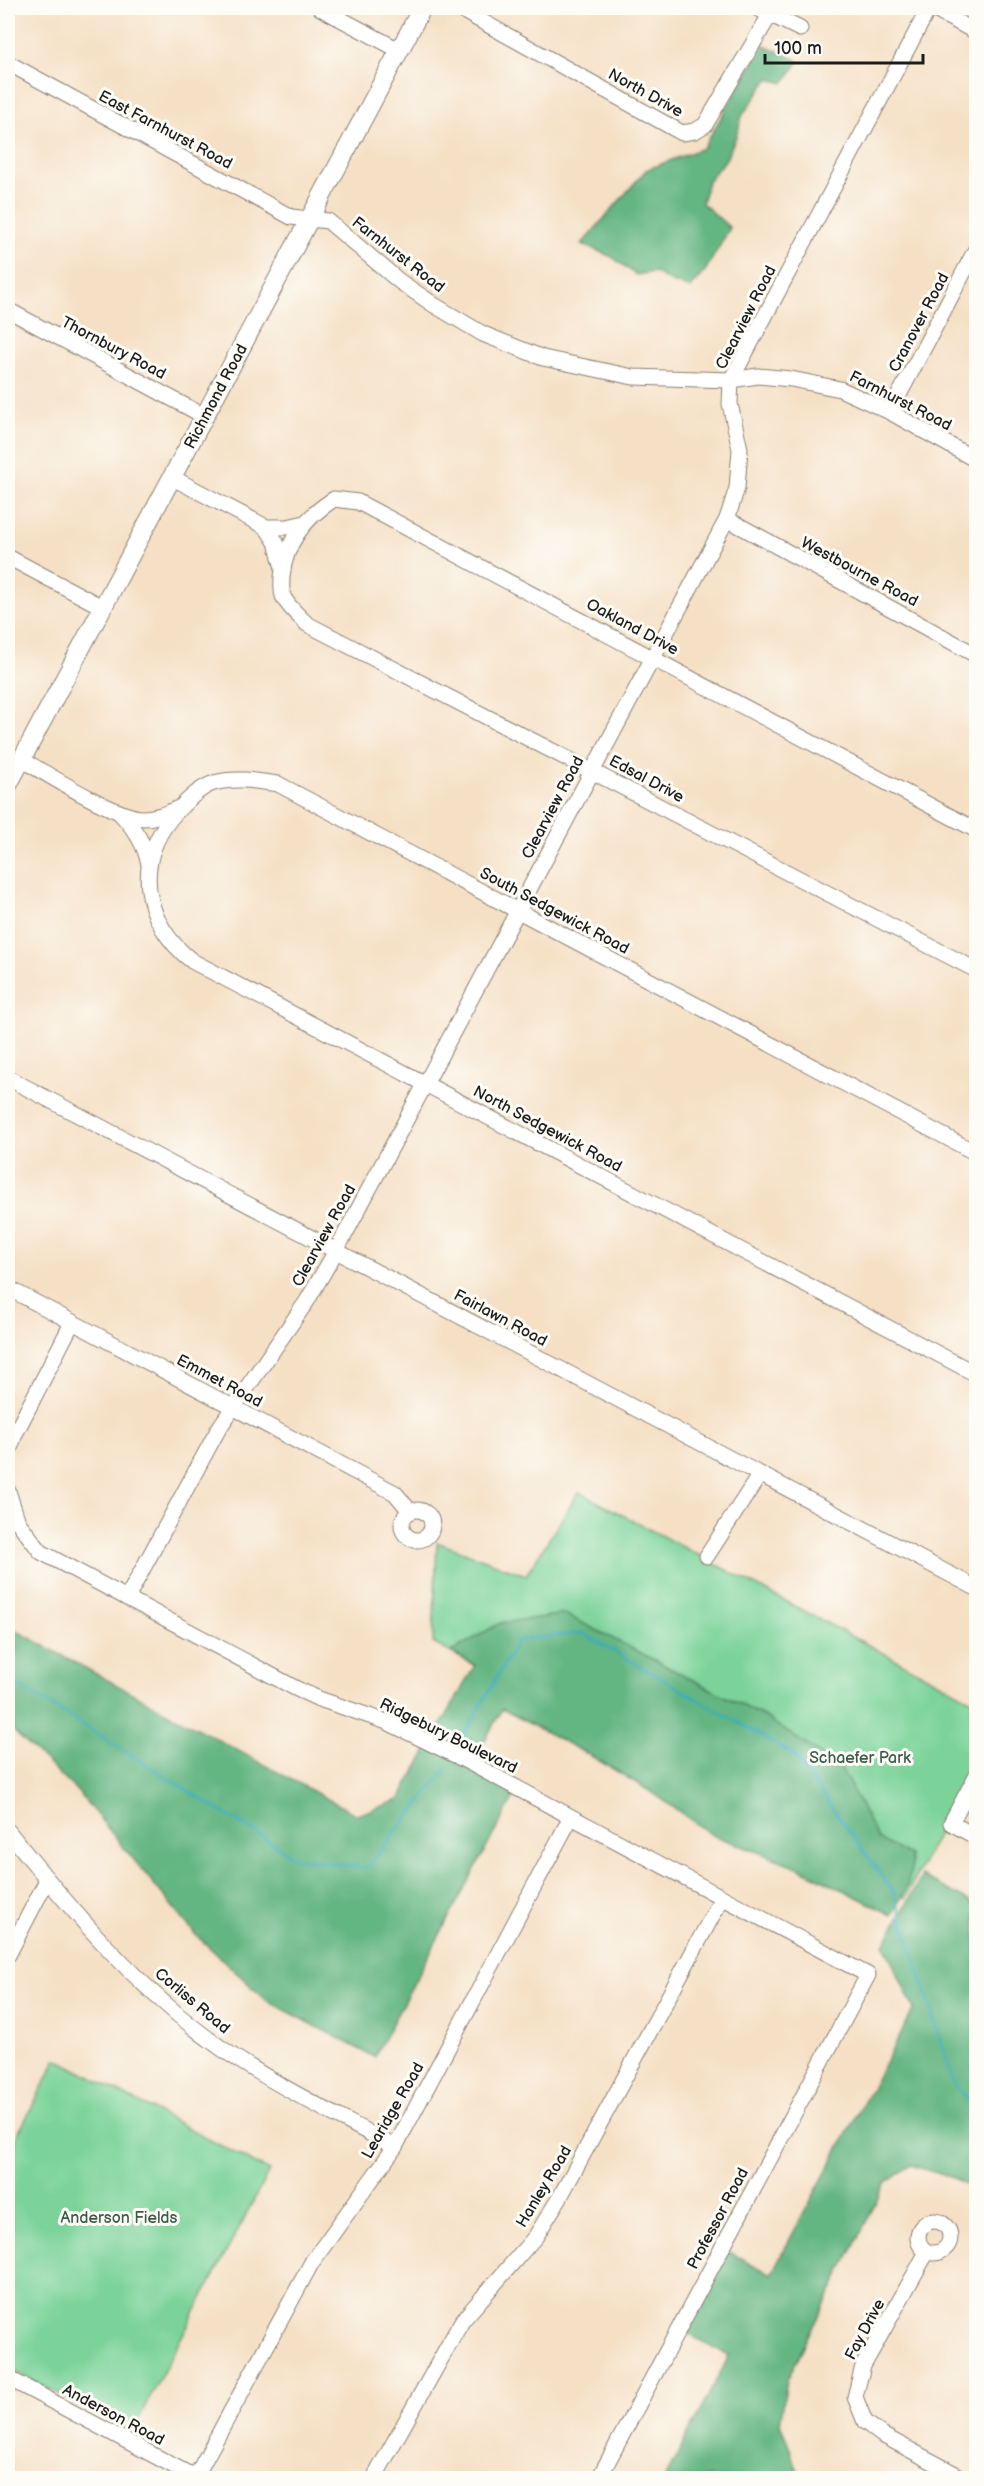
<svg xmlns="http://www.w3.org/2000/svg" width="984" height="2486" font-family="'Balsamiq Sans',sans-serif">
	<rect width="100%" height="100%" fill="#fdfcf7"/>
	<filter id="ink" filterUnits="userSpaceOnUse"><feTurbulence type="fractalNoise" baseFrequency=".0167" numOctaves="2"/><feDisplacementMap in="SourceGraphic" scale="12" xChannelSelector="R" yChannelSelector="G"/><feConvolveMatrix kernelMatrix="1 2 1 2 8 2 1 2 1" color-interpolation-filters="sRGB"/></filter>
	<filter id="wash" filterUnits="userSpaceOnUse"><feTurbulence type="fractalNoise" baseFrequency=".008" numOctaves="4" result="noise"/><feDisplacementMap in="SourceGraphic" scale="24" xChannelSelector="R" yChannelSelector="G"/><feGaussianBlur stdDeviation="1.35" result="paint"/><feColorMatrix in="noise" values="0 0 0 0 0 0 0 0 0 0 0 0 0 0 0 0 0 1.4 0 .05"/><feComposite in="paint" operator="in"/></filter>
	<g filter="url(#wash)">
		<rect width="100%" height="100%" fill="#f5e0c5"/>
		<!-- green -->
		<g fill="#7bd399" stroke="#4c785a" stroke-width="1.5">
			<polygon points="579,1492 976,1702 976,1759 905,1898 433,1643 437,1542 526,1575"/>
			<polygon points="57,2059 269,2171 131,2433 8,2368 8,2153"/>
		</g>
		<!-- forest -->
		<g fill="#64b581" stroke="#40684e" stroke-width="1.5">
			<polygon points="764,45 799,61 784,83 768,79 742,116 737,134 726,159 708,181 702,203 730,228 705,271 690,288 672,282 654,272 636,275 612,257 582,244 646,170 703,148"/>
			<path d="M565,1614L765,1717L841,1768L878,1839L910,1856C915,1877 902,1896 892,1915L798,1867L712,1835L653,1793L593,1757L502,1709L472,1764L518,1789L374,2057L266,2000L196,1935L77,1791L8,1726V1626L357,1815L399,1800L475,1665L451,1652L500,1623Z"/>
			<polygon points="922,1876 976,1905 976,2190 956,2179 911,2165 885,2184 787,2380 780,2423 799,2473 805,2478 665,2478 729,2356 679,2329 722,2248 771,2274 914,2009 884,1945"/>
		</g>
		<g fill="none" stroke-linecap="round" stroke-linejoin="round">
			<!-- stream -->
			<g stroke="#3daeb6" stroke-width="3">
				<polyline points="8,1680 38,1697 296,1858 367,1868 439,1779 446,1768"/>
				<polyline points="460,1742 518,1640 582,1633 793,1754 894,1893 955,2086 976,2106"/>
			</g>
		</g>
	</g>
	<g filter="url(#ink)">
		<g fill="none" stroke-linecap="round" stroke-linejoin="round">
			<!-- minor casing -->
			<g stroke="#887e70" stroke-width="17">
				<g id="minor">
					<polyline points="320,8 399,50"/>
					<polyline points="458,8 682,133 695,131 705,125 774,8"/>
					<polyline points="757,8 800,29"/>
					<polyline points="931,8 976,32"/>
					<polyline points="8,63 291,217 328,221 399,281 434,305 483,334 543,358 633,377 731,380 758,376 791,379 840,389 890,412 976,460"/>
					<polyline points="8,310 204,416"/>
					<polyline points="890,412 976,249"/>
					<polyline points="171,477 266,527 287,527 305,523"/>
					<polyline points="727,519 976,655"/>
					<polyline points="266,527 276,542 283,568"/>
					<polyline points="8,557 102,607"/>
					<path d="M21,759C47,774 117,818 143,818C156,818 167,813 179,808"/>
					<path d="M120,813C135,830 144,842 149,864"/>
					<path d="M976,830L358,502L334,499C306,517 285,542 282,577C282,582 281,590 283,596C287,606 299,616 307,624L976,970"/>
					<polyline points="8,1078 976,1588"/>
					<path d="M976,1153L278,784C258,781 234,777 214,783C199,788 187,801 177,811C132,859 142,922 192,961L976,1374"/>
					<polyline points="8,1288 395,1493 410,1511"/>
					<polyline points="8,1454 15,1434 72,1323"/>
					<polyline points="8,1491 18,1522 41,1552 297,1689 319,1699 387,1722 455,1755 868,1975 599,2478"/>
					<circle cx="417" cy="1525" r="15"/>
					<polyline points="707,1556 760,1474"/>
					<polyline points="127,1598 219,1428 307,1301 336,1251 727,519 737,488 740,449 730,404 731,380 929,8"/>
					<polyline points="976,1776 951,1823 976,1837"/>
					<path d="M8,1831C71,1910 137,1989 221,2048C276,2086 337,2115 395,2147"/>
					<polyline points="8,1955 47,1880"/>
					<circle cx="934" cy="2237" r="16"/>
					<polyline points="927,2252 863,2366 855,2397 865,2422 882,2435 963,2478"/>
					<polyline points="8,2378 187,2473 206,2478"/>
					<polyline points="196,2476 312,2262 395,2147 571,1817"/>
					<polyline points="374,2478 462,2321 536,2236 560,2197 722,1898"/>
				</g>
			</g>
			<!-- major casing -->
			<g stroke="#887e70" stroke-width="20">
				<polyline id="major" points="8,785 422,8"/>
			</g>
			<!-- minor -->
			<use href="#minor" stroke="#fff" stroke-width="15"/>
			<!-- major -->
			<use href="#major" stroke="#fff" stroke-width="18"/>
		</g>
	</g>
	<g text-anchor="middle" stroke-width="6" stroke-linejoin="round" paint-order="stroke">
		<!-- street labels -->
		<g font-size="16" fill="#1c1c1c" stroke="#fdfcf7">
			<text transform="translate(646 92) rotate(29)" y="6">North Drive</text>
			<text transform="translate(166 129) rotate(28)" y="6">East Farnhurst Road</text>
			<text transform="translate(399 254) rotate(38)" y="6">Farnhurst Road</text>
			<text transform="translate(745 317) rotate(-63)" y="6">Clearview Road</text>
			<text transform="translate(918 322) rotate(-62)" y="6">Cranover Road</text>
			<text transform="translate(114 347) rotate(28)" y="6">Thornbury Road</text>
			<text transform="translate(215 396) rotate(-62)" y="6">Richmond Road</text>
			<text transform="translate(901 400) rotate(27)" y="6">Farnhurst Road</text>
			<text transform="translate(860 571) rotate(28)" y="6">Westbourne Road</text>
			<text transform="translate(633 626) rotate(28)" y="6">Oakland Drive</text>
			<text transform="translate(647 778) rotate(28)" y="6">Edsal Drive</text>
			<text transform="translate(552 807) rotate(-62)" y="6">Clearview Road</text>
			<text transform="translate(555 910) rotate(28)" y="6">South Sedgewick Road</text>
			<text transform="translate(548 1128) rotate(28)" y="6">North Sedgewick Road</text>
			<text transform="translate(323 1235) rotate(-61)" y="6">Clearview Road</text>
			<text transform="translate(501 1317) rotate(28)" y="6">Fairlawn Road</text>
			<text transform="translate(220 1380) rotate(28)" y="6">Emmet Road</text>
			<text transform="translate(449 1735) rotate(26)" y="6">Ridgebury Boulevard</text>
			<text transform="translate(193 2000) rotate(40)" y="6">Corliss Road</text>
			<text transform="translate(392 2110) rotate(-60)" y="6">Learidge Road</text>
			<text transform="translate(543 2186) rotate(-59)" y="6">Hanley Road</text>
			<text transform="translate(717 2218) rotate(-62)" y="6">Professor Road</text>
			<text transform="translate(864 2329) rotate(-62)" y="6">Fay Drive</text>
			<text transform="translate(114 2414) rotate(28)" y="6">Anderson Road</text>
		</g>
		<!-- park labels -->
		<g font-size="16" fill="#3d5c48" stroke="#fdfcf7">
			<text x="860" y="1763">Schaefer Park</text>
			<text x="119" y="2223">Anderson Fields</text>
		</g>
	</g>
	<!-- margin -->
	<rect width="984" height="2486" fill="none" stroke="#fdfcf7" stroke-width="30"/>
	<!-- scale -->
	<path d="M765 54v9h158v-9" fill="none" stroke="#1c1c1c" stroke-width="3"/>
	<text x="774" y="54" font-size="18" fill="#1c1c1c" stroke="#fdfcf7" stroke-width="4.5" paint-order="stroke">100 m</text>
</svg>
